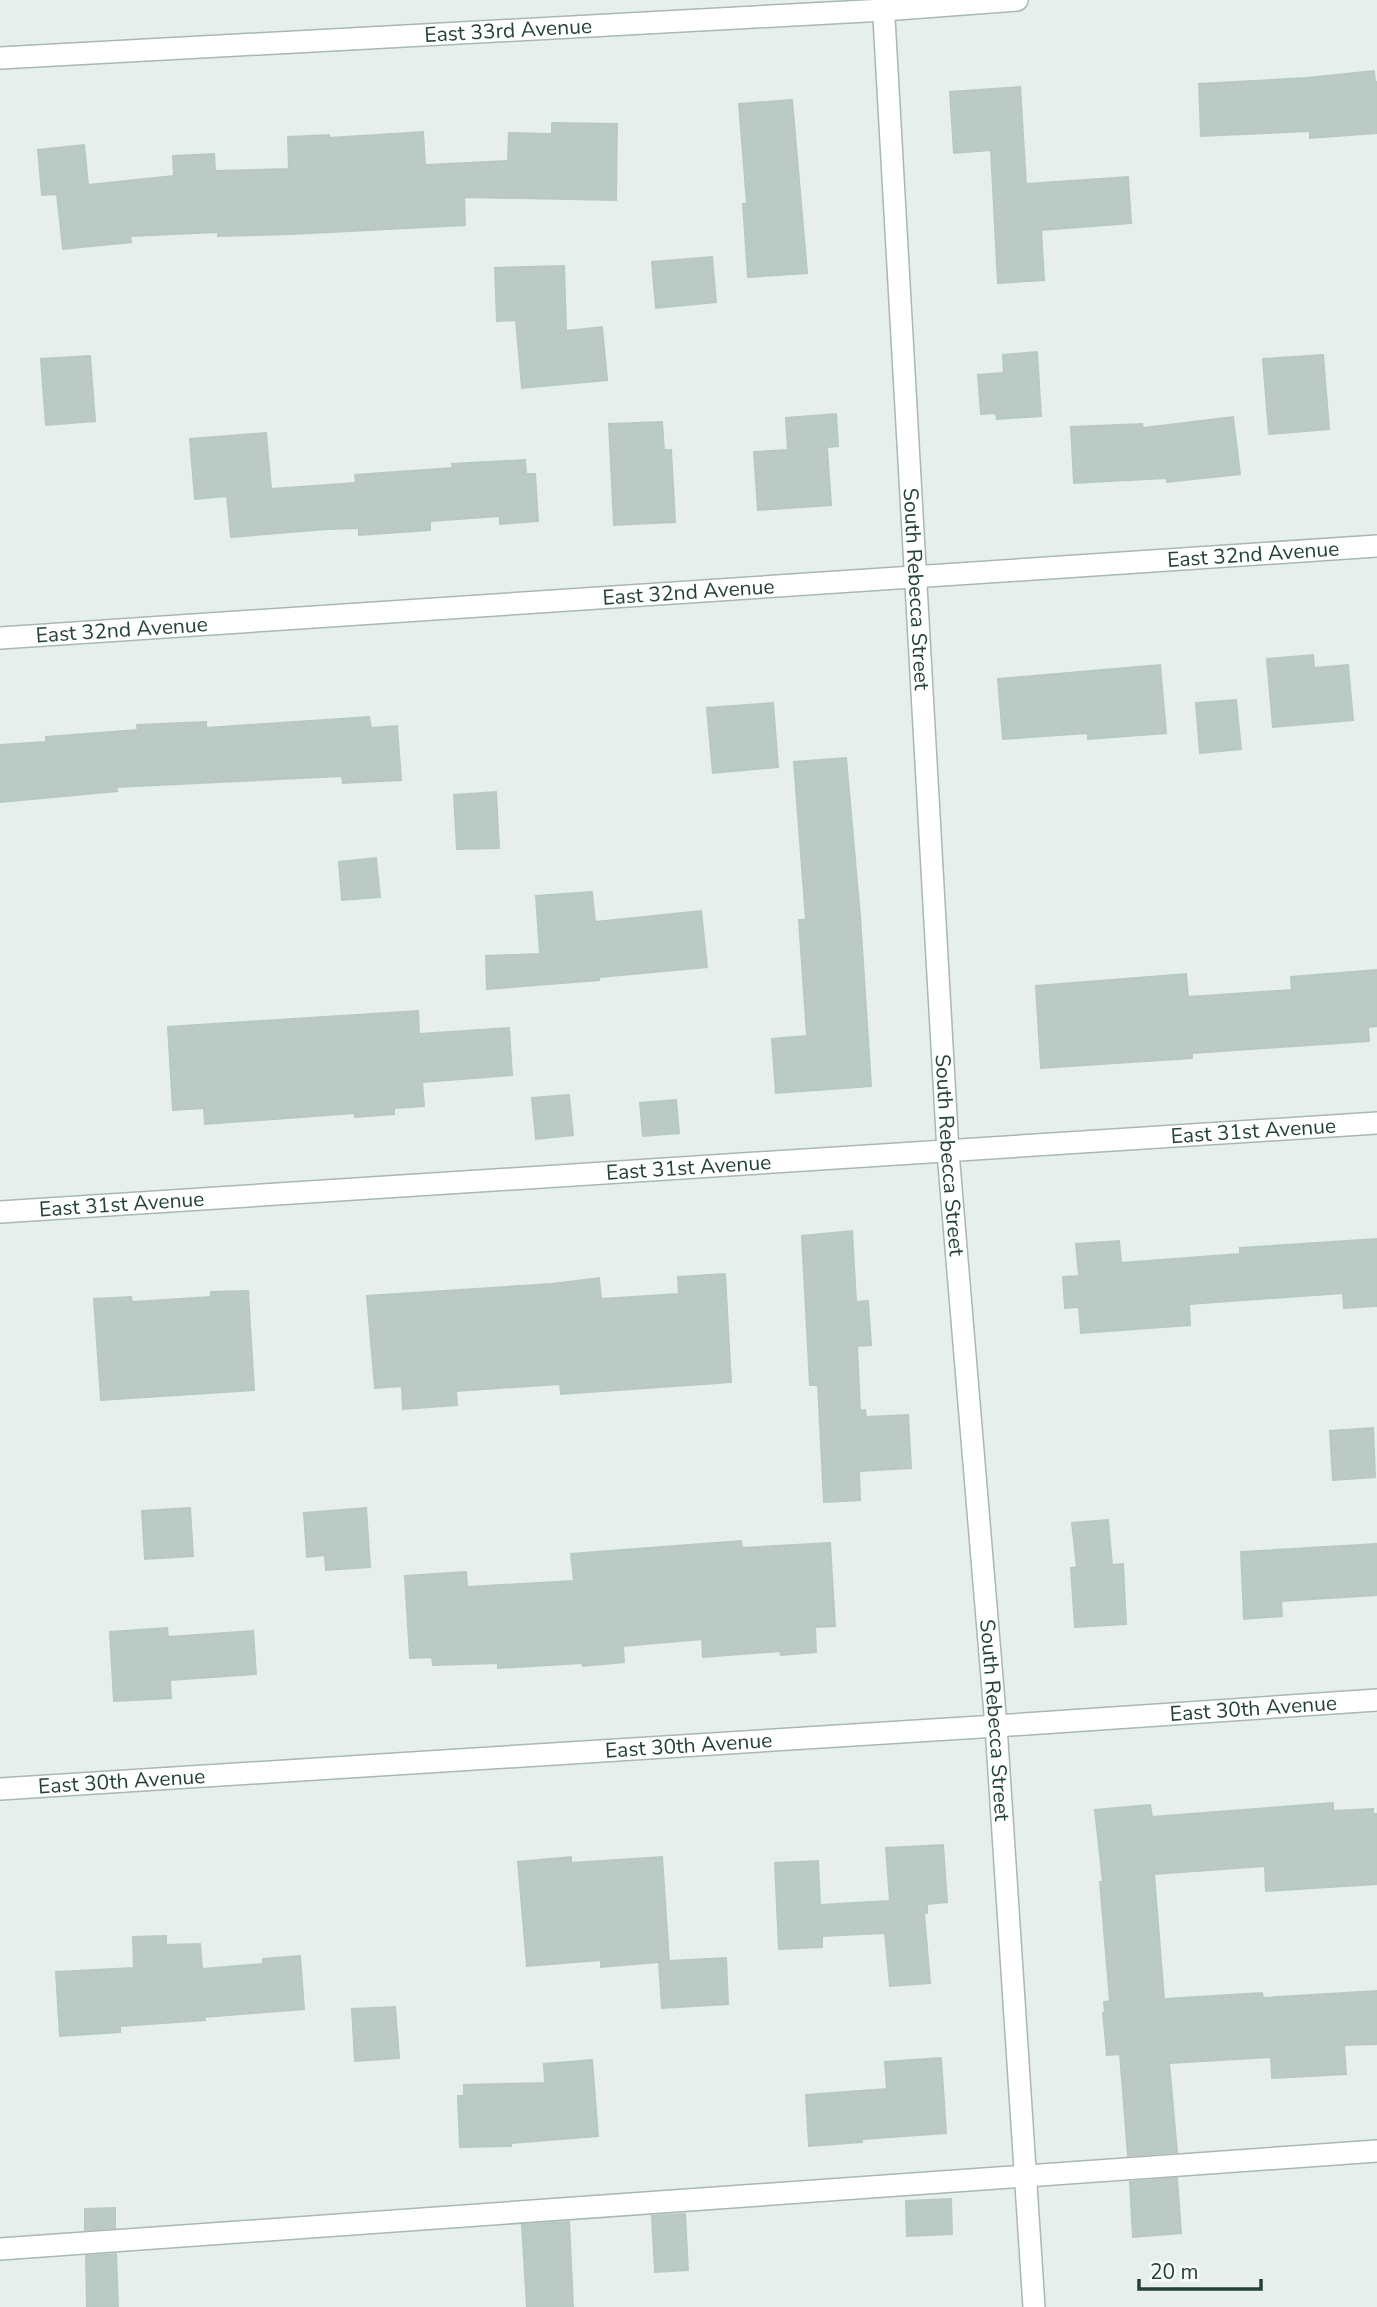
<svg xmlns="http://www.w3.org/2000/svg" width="1377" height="2307" font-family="'Nunito Sans',sans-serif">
	<rect width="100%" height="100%" fill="#e6efeb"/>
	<!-- building -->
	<g fill="#bbcac4" stroke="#b8c9c2" stroke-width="2">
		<polygon points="1374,71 1375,82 1377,82 1377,133 1310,138 1310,131 1201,136 1199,84 1306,78"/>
		<polygon points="1020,87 1026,184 1128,177 1131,223 1041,230 1044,280 998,283 991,150 954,153 950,92"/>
		<polygon points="792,100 807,273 748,277 743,204 747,204 739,104"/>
		<polygon points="552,123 617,124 616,200 464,197 465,225 292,234 218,236 218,232 130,236 131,242 63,249 57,194 42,195 38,150 84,145 88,185 174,176 173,156 214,154 215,171 289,169 288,137 329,135 329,138 423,132 425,165 508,161 509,133 552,134"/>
		<polygon points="712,257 716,302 656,308 652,262"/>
		<polygon points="564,266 566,331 602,327 607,380 522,388 516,320 497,321 495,268"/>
		<polygon points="1037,352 1041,416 997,419 996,413 981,414 978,375 1004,373 1003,355"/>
		<polygon points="1323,355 1329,429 1269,434 1263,359"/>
		<polygon points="90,356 95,421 46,425 41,359"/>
		<polygon points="836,414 838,446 827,447 831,505 758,510 754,452 788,450 786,418"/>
		<polygon points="1233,417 1240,474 1167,482 1167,478 1074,483 1071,427 1142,424 1143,428"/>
		<polygon points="662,422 664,450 671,450 675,522 614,525 609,424"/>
		<polygon points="266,433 271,489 356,483 355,475 453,468 452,464 525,460 526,474 535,474 538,521 500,524 500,516 430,521 430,530 359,535 359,528 327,529 231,537 227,496 195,499 190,439"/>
		<polygon points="1313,655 1314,668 1348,665 1353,720 1273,727 1267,659"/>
		<polygon points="1160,665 1166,733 1088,739 1088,733 1003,739 998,679"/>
		<polygon points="1236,700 1241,749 1200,753 1196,703"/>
		<polygon points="773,703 778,767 713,773 707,708"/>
		<polygon points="369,717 371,728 397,726 401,780 343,783 342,776 116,787 117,791 0,802 0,745 46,742 46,737 138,730 137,725 206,722 206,728"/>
		<polygon points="846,758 860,916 871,1086 776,1093 772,1039 807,1036 799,920 806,920 794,762"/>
		<polygon points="496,792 499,848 457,849 454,795"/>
		<polygon points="376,858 380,897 342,900 339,862"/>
		<polygon points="592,892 595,922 701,911 707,967 599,977 599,980 487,989 486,956 540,954 536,896"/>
		<polygon points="1377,970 1377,1026 1368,1027 1369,1041 1192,1053 1192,1058 1041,1068 1036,986 1186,974 1188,997 1292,990 1291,977"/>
		<polygon points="418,1011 419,1034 509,1028 512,1075 422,1082 424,1106 394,1108 394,1114 355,1117 355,1113 205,1124 204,1108 173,1110 168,1027"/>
		<polygon points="569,1095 573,1135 536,1139 532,1098"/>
		<polygon points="676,1100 679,1133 643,1136 640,1103"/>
		<polygon points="852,1231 856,1302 868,1301 871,1345 857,1346 860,1411 865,1410 866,1417 908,1415 911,1468 859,1471 860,1500 824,1502 818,1385 810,1385 802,1236"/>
		<polygon points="1377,1239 1377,1306 1344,1308 1343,1293 1189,1304 1190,1325 1081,1333 1079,1307 1065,1308 1063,1277 1079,1276 1076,1244 1119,1241 1121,1263 1240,1254 1240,1248"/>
		<polygon points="725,1274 731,1382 561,1394 560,1384 456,1391 457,1405 403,1409 402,1386 375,1388 367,1296 552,1284 599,1278 601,1299 679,1294 678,1277"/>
		<polygon points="248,1291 254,1390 101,1400 94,1299 131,1297 132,1302 211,1297 211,1292"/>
		<polygon points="1373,1428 1375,1477 1333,1480 1330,1431"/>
		<polygon points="190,1508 193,1556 145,1559 142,1511"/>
		<polygon points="366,1508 370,1567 326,1570 325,1555 307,1557 304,1513"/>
		<polygon points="1108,1520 1112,1565 1123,1564 1126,1624 1075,1627 1071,1568 1077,1567 1072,1523"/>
		<polygon points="741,1541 742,1548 830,1543 835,1626 815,1627 816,1652 781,1655 780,1651 703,1657 702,1639 623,1646 624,1662 583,1666 582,1663 498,1668 498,1663 433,1665 432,1657 410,1658 405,1576 466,1572 467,1587 574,1581 571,1554"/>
		<polygon points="1377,1544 1377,1595 1281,1601 1282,1616 1244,1619 1241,1552"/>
		<polygon points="167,1628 168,1637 253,1631 256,1674 170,1680 171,1698 114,1701 110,1632"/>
		<polygon points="1333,1803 1333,1811 1373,1809 1373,1814 1377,1814 1377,1884 1266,1891 1265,1866 1154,1874 1164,1999 1262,1993 1263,1998 1377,1991 1377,2044 1344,2045 1346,2074 1272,2078 1271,2057 1169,2063 1177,2152 1128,2156 1120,2054 1107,2055 1103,2013 1105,2013 1104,2002 1110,2001 1100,1882 1103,1882 1095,1810 1150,1805 1152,1817"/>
		<polygon points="943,1845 947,1902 927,1904 927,1913 924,1913 930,1983 890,1986 885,1933 822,1936 822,1947 779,1949 775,1863 818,1861 820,1905 890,1901 886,1848"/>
		<polygon points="571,1857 571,1863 662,1857 669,1961 726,1958 728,2004 662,2008 659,1962 601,1967 601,1960 527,1966 518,1862"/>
		<polygon points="166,1936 166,1945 200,1944 202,1969 263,1964 263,1959 300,1956 304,2009 204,2017 205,2020 120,2026 120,2032 60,2036 56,1972 134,1968 133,1937"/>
		<polygon points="395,2007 399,2058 355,2061 352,2009"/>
		<polygon points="941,2058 946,2133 862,2139 862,2142 809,2146 806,2095 887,2089 885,2062"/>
		<polygon points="592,2060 598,2136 511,2143 511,2146 460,2147 458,2096 464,2096 464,2085 545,2083 544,2064"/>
		<polygon points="1177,2178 1181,2233 1133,2237 1130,2182"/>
		<polygon points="951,2199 952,2234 907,2236 906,2201"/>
		<polygon points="115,2208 115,2228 85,2230 85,2209"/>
		<polygon points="685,2214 688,2270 655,2272 652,2216"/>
		<polygon points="569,2222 573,2307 527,2307 522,2225"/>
		<polygon points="116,2254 118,2307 87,2307 86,2256"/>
	</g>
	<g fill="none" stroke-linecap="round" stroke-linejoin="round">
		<!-- service casing -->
		<g stroke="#a8b8b2" stroke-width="24">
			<polyline id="service" points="0,2249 1377,2151"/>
		</g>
		<!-- minor casing -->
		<g stroke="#a8b8b2" stroke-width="24">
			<g id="minor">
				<path id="s1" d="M883,0L948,1152L996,1726L1034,2307"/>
				<path id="s2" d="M0,58L884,10L1017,0"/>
				<path id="s3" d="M0,638L1377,546"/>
				<path id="s4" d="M0,1212L1377,1123"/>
				<path id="s5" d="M0,1789L996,1726L1377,1700"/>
			</g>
		</g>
		<!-- service -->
		<use href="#service" stroke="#fff" stroke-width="21"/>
		<!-- minor -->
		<use href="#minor" stroke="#fff" stroke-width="21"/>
	</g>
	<g text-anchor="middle" stroke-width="6" stroke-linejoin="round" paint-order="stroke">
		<!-- street labels -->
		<g font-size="21" fill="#24423a" stroke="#f7fbf9">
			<text dy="7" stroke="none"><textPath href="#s2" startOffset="509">East 33rd Avenue</textPath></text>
			<text dy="7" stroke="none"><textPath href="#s3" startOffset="1256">East 32nd Avenue</textPath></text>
			<text dy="7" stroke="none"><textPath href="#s1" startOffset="590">South Rebecca Street</textPath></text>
			<text dy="7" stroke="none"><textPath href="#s3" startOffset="690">East 32nd Avenue</textPath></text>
			<text dy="7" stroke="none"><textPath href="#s3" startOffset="122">East 32nd Avenue</textPath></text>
			<text dy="7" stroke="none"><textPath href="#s4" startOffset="1256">East 31st Avenue</textPath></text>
			<text dy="7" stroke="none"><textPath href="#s1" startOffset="1157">South Rebecca Street</textPath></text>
			<text dy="7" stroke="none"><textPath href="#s4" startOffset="690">East 31st Avenue</textPath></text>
			<text dy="7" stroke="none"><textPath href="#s4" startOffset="122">East 31st Avenue</textPath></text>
			<text dy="7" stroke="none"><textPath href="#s5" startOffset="1256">East 30th Avenue</textPath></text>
			<text dy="7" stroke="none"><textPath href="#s1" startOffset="1724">South Rebecca Street</textPath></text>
			<text dy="7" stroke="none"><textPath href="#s5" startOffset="690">East 30th Avenue</textPath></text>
			<text dy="7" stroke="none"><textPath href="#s5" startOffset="122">East 30th Avenue</textPath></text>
		</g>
	</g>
	<!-- scale -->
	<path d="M1139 2279v10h122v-10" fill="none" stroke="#24423a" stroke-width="3.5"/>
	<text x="1150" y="2279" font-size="21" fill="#24423a" stroke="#f7fbf9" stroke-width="5" paint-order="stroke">20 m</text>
</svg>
